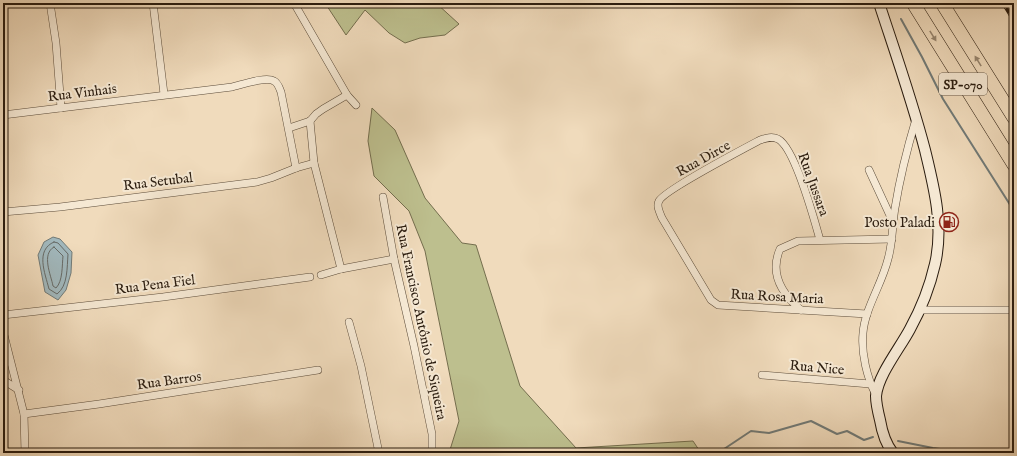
<svg xmlns="http://www.w3.org/2000/svg" width="1017" height="456" font-family="'IM FELL English',serif">
	<rect width="100%" height="100%" fill="#f0dbbc"/>
	<filter id="stains"><feTurbulence type="fractalNoise" baseFrequency=".005" numOctaves="4"/><feColorMatrix values="0 0 0 0 .2 0 0 0 0 .09 0 0 0 0 .02 0 0 0 .5 -.17"/></filter>
	<radialGradient id="worn" r=".72"><stop offset=".6" stop-color="#630" stop-opacity="0"/><stop offset="1" stop-color="#630" stop-opacity=".3"/></radialGradient>
	<!-- green -->
	<g fill="#bdbf8e" stroke="#746e4e">
		<polygon points="325,3 436,3 459,24 445,35 420,38 405,43 389,33 365,10 346,35"/>
		<polygon points="372,108 395,130 425,198 462,243 476,245 520,386 576,448 693,441 701,453 449,453 459,421 425,251 409,211 374,176 368,141"/>
	</g>
	<!-- water -->
	<polygon fill="#a1b8bd" stroke="#717a77" points="53,237 60,239 72,252 71,273 66,290 58,300 45,292 38,255 44,242"/>
	<g fill="none" stroke-linecap="round" stroke-linejoin="round">
		<!-- shore -->
		<g stroke="#666a66" stroke-width="1">
			<path d="M54,242L58,243L68,254C67,267 68,286 57,294L49,289C45,273 35,250 54,242Z"/>
			<path d="M54,247L63,256C62,265 63,281 56,288L53,286C51,275 41,254 54,247Z"/>
		</g>
		<!-- stream -->
		<g stroke="#717a77" stroke-width="2">
			<polyline points="901,19 922,57 943,99 1014,211"/>
			<polyline points="898,441 933,448 962,452 1011,453"/>
			<polyline points="697,453 708,450 721,451 751,431 769,433 811,421 837,434 847,431 864,440 873,437"/>
		</g>
		<!-- minor casing -->
		<g stroke="#5c4c3a" stroke-width="8">
			<g id="minor">
				<polyline points="50,3 56,43 61,108"/>
				<polyline points="153,3 164,94"/>
				<polyline points="294,3 347,95 356,105"/>
				<path d="M3,115L232,87C241,85 266,76 274,81C278,83 279,87 281,92L296,168"/>
				<polyline points="310,121 314,163 341,269"/>
				<polyline points="289,128 310,121 316,114 323,109 347,95"/>
				<polyline points="869,170 893,222"/>
				<polyline points="383,197 394,259 414,346 432,434 432,453"/>
				<polyline points="3,212 60,207 257,182 271,178 296,168 314,163"/>
				<path d="M820,240C814,219 795,148 778,139C772,136 766,138 760,140C745,148 663,191 659,201C656,206 660,213 662,218L711,300L718,305L867,314"/>
				<polyline points="321,275 341,269 394,259"/>
				<path d="M801,310C782,294 769,274 780,249L798,241L892,239"/>
				<polyline points="919,310 1014,310"/>
				<polyline points="3,315 163,297 310,277"/>
				<polyline points="349,322 361,366 379,453"/>
				<polyline points="3,331 24,414 25,453"/>
				<polyline points="762,375 870,384"/>
				<polyline points="3,380 19,390"/>
				<path d="M876,395C867,378 861,353 863,333C865,308 882,284 888,259C893,242 892,225 895,208C900,177 907,149 916,119"/>
				<polyline points="24,414 99,404 318,370"/>
			</g>
		</g>
		<!-- secondary casing -->
		<g stroke="#2a1c0f" stroke-width="12">
			<path id="secondary" d="M879,3C895,52 912,100 925,150C934,187 944,226 935,264C930,286 921,309 910,329C900,348 878,375 876,396C876,404 878,412 880,420C882,432 885,443 893,453"/>
		</g>
		<!-- motorway casing -->
		<g stroke="#2a1c0f" stroke-width="14">
			<g id="motorway">
				<polyline points="913,3 1014,165"/>
				<polyline points="942,3 1014,118"/>
			</g>
		</g>
		<!-- minor -->
		<use href="#minor" stroke="#f5e8d3" stroke-width="7"/>
		<!-- secondary -->
		<use href="#secondary" stroke="#f5e8d3" stroke-width="10"/>
		<!-- motorway -->
		<use href="#motorway" stroke="#f0dbbc" stroke-width="13"/>
		<!-- rail casing -->
		<g stroke="#2a1c0f" stroke-width="3.5">
			<g id="rail">
				<polyline points="1003,3 1014,21"/>
				<polyline points="1011,3 1014,8"/>
			</g>
		</g>
		<!-- rail -->
		<use href="#rail" stroke="#f5e8d3" stroke-width="2" stroke-dasharray="6" stroke-linecap="butt"/>
	</g>
	<!-- one-way arrows -->
	<defs><path id="oneway-solid" d="M-6-.8H1V-3.2L6.5 0L1 3.2V.8H-6Z"/></defs>
	<g fill="#97856e">
		<use href="#oneway-solid" transform="translate(933 36) rotate(58)"/>
		<use href="#oneway-solid" transform="translate(978 61) rotate(-122)"/>
	</g>
	<!-- icons -->
	<defs>
		<g id="fuel-ring" transform="scale(1)"><circle r="9.5" fill="#f5e8d3" stroke="#8f2418" stroke-width="1.5"/><path d="M-5.5-6h7V0h2V4h1.3V-2.5L3-4.5l.8-.8L6-3V5H2.5V1h-1V6h-7ZM-4.2-4.7v3.2H.2V-4.7Z" fill="#8f2418"/></g>
	</defs>
	<g fill-rule="evenodd">
		<use href="#fuel-ring" x="949" y="222"/>
	</g>
	<g text-anchor="middle" stroke-width="4" stroke-linejoin="round" paint-order="stroke">
		<!-- shield labels -->
		<rect fill="#f5e8d3" stroke="#67594a" stroke-width="1" x="939" y="73" width="48" height="22" rx="3"/>
		<g font-size="13" font-weight="bold" fill="#2a1c0f">
			<text x="963" y="89">SP-070</text>
		</g>
		<!-- street labels -->
		<g font-size="14" fill="#2a1c0f" stroke="#f5e8d3">
			<text transform="translate(82 92) rotate(-7)" y="5">Rua Vinhais</text>
			<text transform="translate(703 158) rotate(-29)" y="5">Rua Dirce</text>
			<text transform="translate(158 181) rotate(-7)" y="5">Rua Setubal</text>
			<text transform="translate(814 184) rotate(70)" y="5">Rua Jussara</text>
			<text transform="translate(155 284) rotate(-7)" y="5">Rua Pena Fiel</text>
			<text transform="translate(777 296) rotate(3)" y="5">Rua Rosa Maria</text>
			<text transform="translate(422 322) rotate(78)" y="5">Rua Francisco Antônio de Siqueira</text>
			<text transform="translate(817 367) rotate(5)" y="5">Rua Nice</text>
			<text transform="translate(169 380) rotate(-8)" y="5">Rua Barros</text>
		</g>
		<!-- poi labels -->
		<g font-size="14" fill="#2a1c0f" stroke="#f5e8d3" text-anchor="end">
			<text x="935" y="227">Posto Paladi</text>
		</g>
	</g>
	<!-- margin -->
	<rect width="1017" height="456" fill="none" stroke="#f0dbbc" stroke-width="16"/>
	<rect x="4" y="4" width="1009" height="448" fill="none" stroke="#2a1c0f" stroke-width="2"/>
	<rect x="8" y="8" width="1001" height="440" fill="none" stroke="#2a1c0f"/>
	<rect width="100%" height="100%" filter="url(#stains)"/>
	<rect width="100%" height="100%" fill="url(#worn)"/>
</svg>
